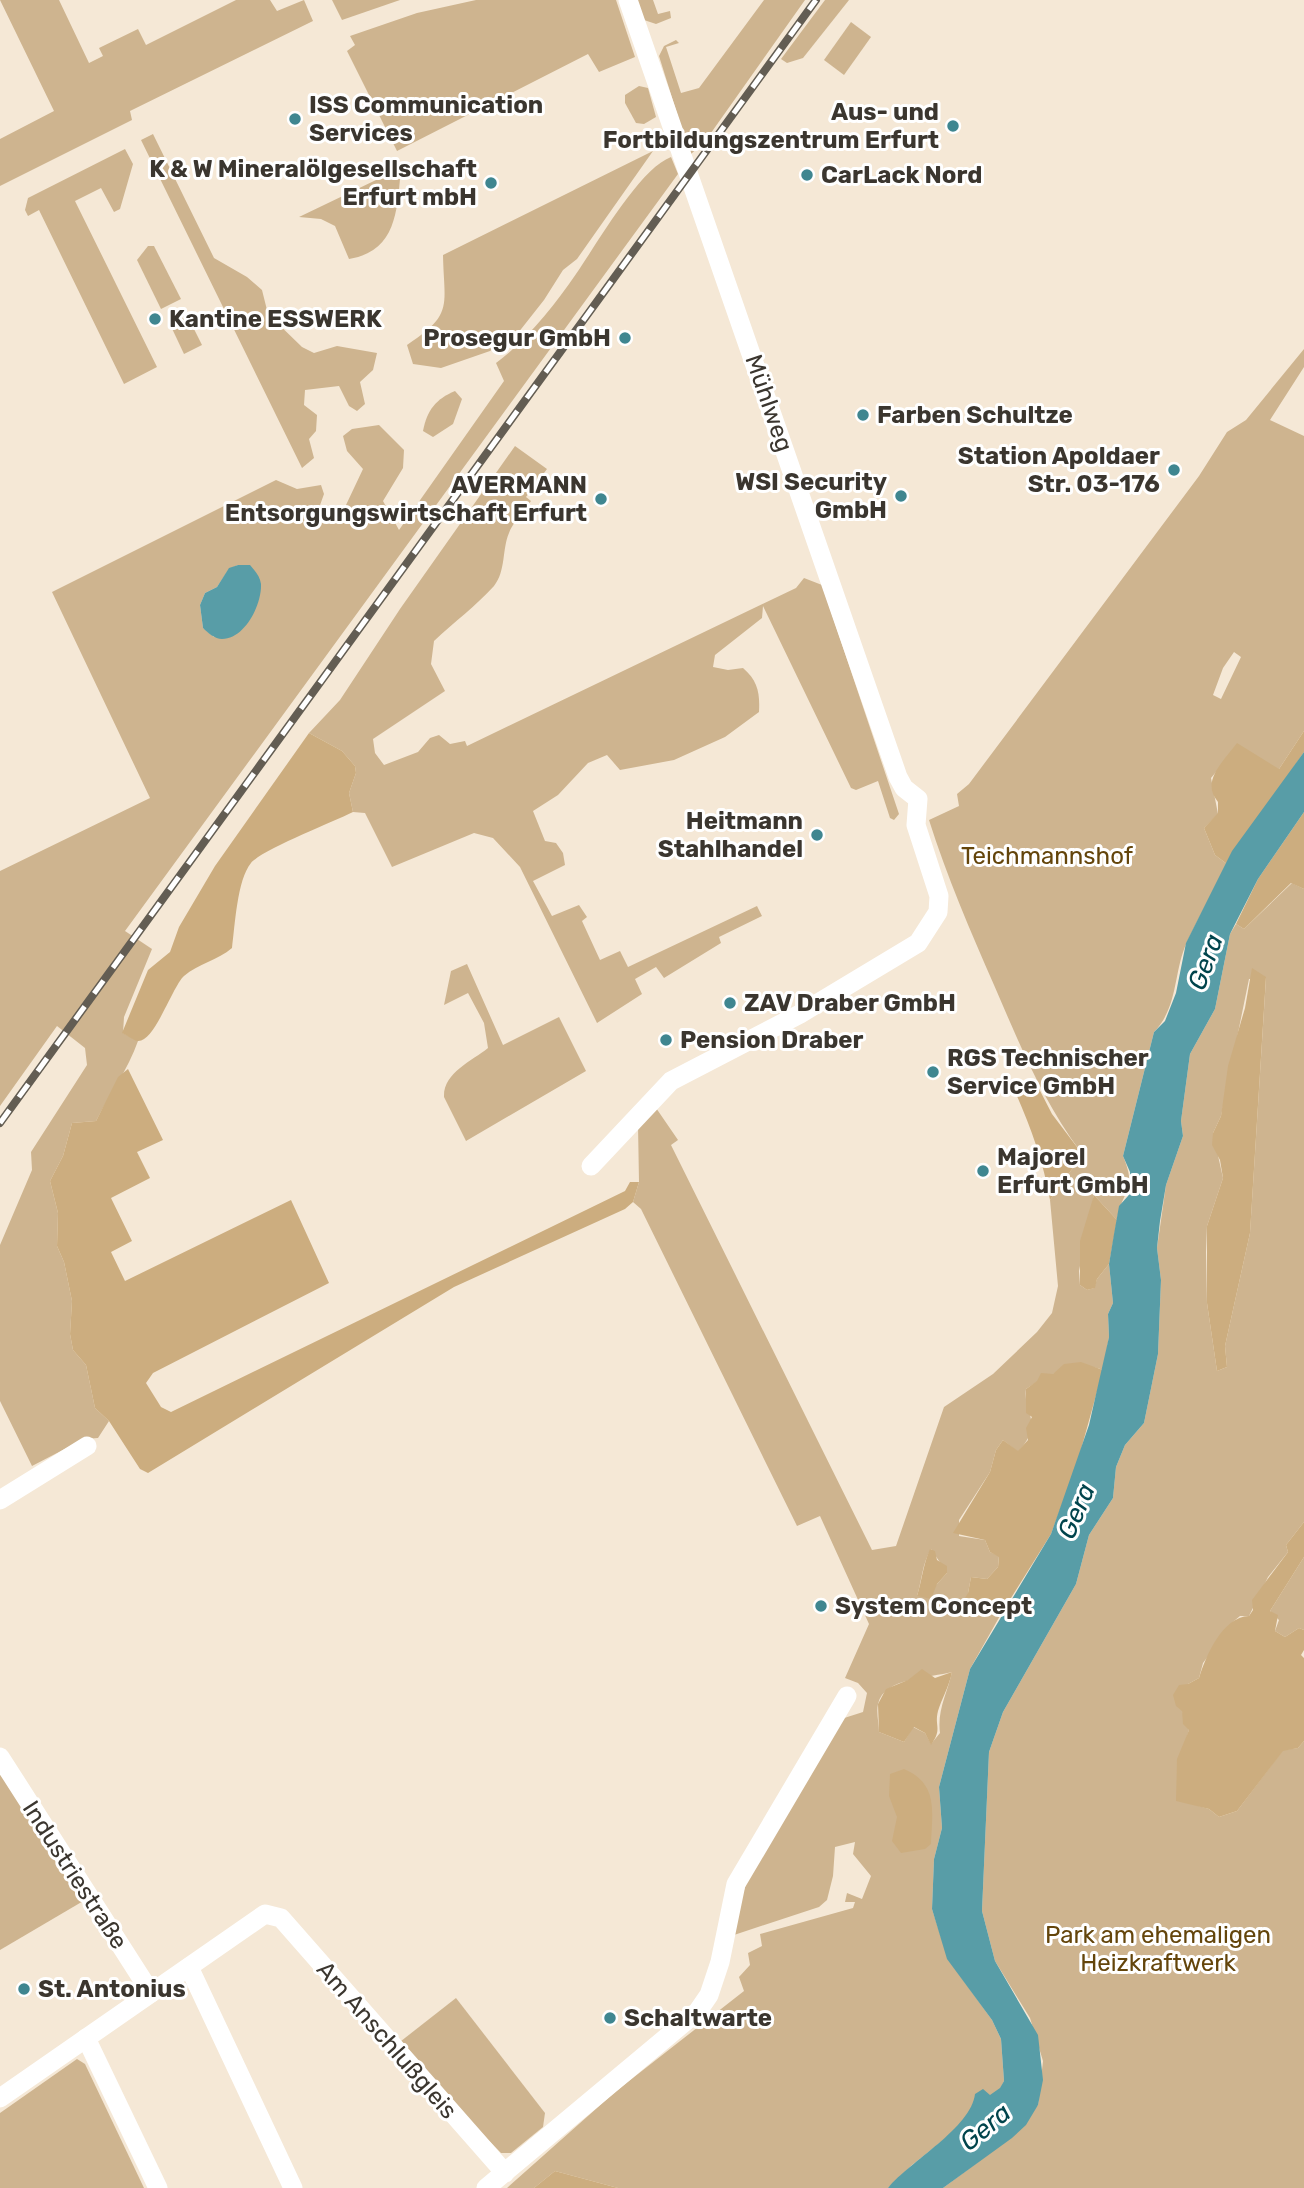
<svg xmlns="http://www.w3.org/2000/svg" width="1304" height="2188" font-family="Rubik,sans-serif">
	<rect width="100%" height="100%" fill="#f5e8d6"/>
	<!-- green -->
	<g fill="#ceb48f" fill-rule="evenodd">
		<polygon points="0,0 59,0 89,63 103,56 99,48 138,29 146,45 236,0 270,0 277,11 304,0 313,21 130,111 132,120 0,186 0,139 54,111"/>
		<polygon points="332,0 400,0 342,20"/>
		<polygon points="476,0 616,0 635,57 599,72 588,54 397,151 347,51 355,45 350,36 417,13"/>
		<polygon points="637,0 653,0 658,14 670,11 671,18 656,24 644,20"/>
		<polygon points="764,0 805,0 706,140 690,155 659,56 664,46 676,40 679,43 666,47 681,93 699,88"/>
		<polygon points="825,0 849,0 803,58 787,63 781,59"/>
		<polygon points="851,22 871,37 844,75 824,60"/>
		<polygon points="639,86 648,88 656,117 644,124 636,123 625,103 625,95"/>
		<polygon points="153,134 214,258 247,277 262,290 268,314 302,347 314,353 337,346 377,353 373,370 360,382 365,404 357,411 349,406 339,386 305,390 304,405 317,415 316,431 309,439 314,458 302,468 141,140"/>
		<polygon points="125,149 133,164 120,209 114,212 101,188 75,201 157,367 124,384 39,210 28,216 25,210 28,198"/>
		<path d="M653,151L577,259L563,270L544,300L518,333L490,351L441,368L413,364L407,345C454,314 444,307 443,255Z"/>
		<path d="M671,157L678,174L125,931L152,949L124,1017L123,1033L138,1041C128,1070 110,1093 96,1121L72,1123L63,1156L50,1181L58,1213L57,1246L64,1262L72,1301L70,1334L73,1350L86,1365L95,1408L109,1421L98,1438L84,1439L32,1466L0,1401V1245L32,1170L31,1152L87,1065L85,1048L57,1026L0,1106V871L150,798L52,592L276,480L297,489L321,485L324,494L319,508L339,513L346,505L363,469L347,451L343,436L352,429L379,425L404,450L403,468L383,501L399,530L504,381L496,363C527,340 554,306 576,274C597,244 639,169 671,157ZM238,565H250L214,637L203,628L200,605L205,593L217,587L229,569Z"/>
		<path d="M401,168C397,208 398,251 349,259L335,226L321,219L299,217Z"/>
		<polygon points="148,246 154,246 181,299 161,309 137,260"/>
		<polygon points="185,311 202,345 184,354 168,320"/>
		<path d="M1304,349V367L1270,420L1304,436V731L1279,769L1221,766L1211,778L1218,814L1204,828L1215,855L1227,864C1214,890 1200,915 1187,942C1173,972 1179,1006 1154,1032L1123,1156C1138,1192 1122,1189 1117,1220L1094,1195L1079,1271L1080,1285L1087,1290L1094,1288L1097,1279L1109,1264L1113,1303L1108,1314L1109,1337L1103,1370C1080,1360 1046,1375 1026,1389C1023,1416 1045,1421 1018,1452L1003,1440L996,1450L990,1472L959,1520V1536L985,1540L990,1552L999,1556L998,1567L987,1579L971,1577L968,1593L971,1611L975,1603L986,1604L992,1613L1001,1614L970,1669L939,1787L942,1828L934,1859L932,1909L948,1959L992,2020L1001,2039L1004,2081L996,2098L912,2165L888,2188H618L555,2171L534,2188H507L615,2092L744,1991L739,1977L750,1965L748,1953L762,1946L760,1934L853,1908L855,1902H845L847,1893L862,1899L871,1876L853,1854L855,1842L835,1847L833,1876L827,1900L819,1907L734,1935L731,1930L747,1881L838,1720L863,1712L867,1693L858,1683L845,1678L869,1624L820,1516L797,1526L641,1209L633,1202L639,1182L638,1125L654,1105L678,1140L671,1145L872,1550L896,1546L944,1407L993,1374L1037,1332L1052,1313L1058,1286L1050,1200L1077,1162L1080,1151C1042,1099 1019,1043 994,985C970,930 947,877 929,820L959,806L957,794L969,784L1199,476L1227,432L1246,420ZM1234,652L1241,657L1221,699L1213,695L1223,668ZM931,1549L947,1573L937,1584L917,1596C922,1580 922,1564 931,1549ZM952,1672C947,1694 937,1710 940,1733L931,1744L925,1733L913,1727L904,1742L879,1732C879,1724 876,1712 878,1704C884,1677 931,1678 952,1672Z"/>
		<path d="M455,391L462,399L453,424L433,437L423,431C427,410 436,399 455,391Z"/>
		<path d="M515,446L547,469L526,497L531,501C524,511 513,522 509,533C502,549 506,571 494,586C476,606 454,622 434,641L431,664L445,691L373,739L375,753L384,765L418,752L430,738L439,735L450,744L465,741L467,746L796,588L804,578L822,585L899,814L894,820L890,818L878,781L856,790L851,788L763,606L762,618L715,655L713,667L728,670L743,668C758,681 760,693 759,712L725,737L674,760L620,770L607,755L588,763L558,795L533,811L545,841L556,843L563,853L565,865L533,881L552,916L579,905L587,917L582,921L600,960L620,951L628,967L757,906L762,916L719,937L721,943L664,978L656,967L635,979L642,994L597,1023L520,867L493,838L474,833L392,867L365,813L353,812L349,793L356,773L355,766L342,751L309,733L340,700L400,609Z"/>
		<path d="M1292,883L1304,889V1522L1286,1545L1288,1552L1268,1577L1249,1616H1240L1234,1621L1203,1663L1199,1678L1188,1684L1182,1711L1189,1730L1177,1768L1182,1801L1209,1809L1219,1817L1237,1811L1283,1750L1298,1748L1304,1741V2188H943L978,2162L1038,2105L1043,2061L1030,2018L995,1961L982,1911L989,1752L1003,1712L1076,1584L1089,1535L1113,1498L1116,1467L1125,1445L1144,1423L1158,1354L1161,1280L1157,1248L1166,1185L1183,1136L1181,1121L1190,1054L1215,1009L1230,934L1236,924L1244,929ZM1266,978L1250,1233L1225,1346L1227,1367L1217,1371L1207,1303L1206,1252L1207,1226L1223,1178L1213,1133L1221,1116L1249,979Z"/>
		<path d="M467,964L503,1045L559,1017L586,1071L466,1141L444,1097C443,1073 472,1061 488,1048L484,1023L468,993L444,1005L451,971Z"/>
		<polygon points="1304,1557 1304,1630 1299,1628 1285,1637 1275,1631 1279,1620 1270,1611"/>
		<polygon points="0,1763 85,1900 0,1950"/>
		<polygon points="456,1998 545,2113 543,2127 511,2153 501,2153 396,2045"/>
		<polygon points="77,2059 85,2064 144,2188 0,2188 0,2113"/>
	</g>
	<!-- forest -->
	<g fill="#ccad7f">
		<path d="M1304,731V752L1227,864L1215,855L1204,828L1218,813V802C1200,781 1224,761 1237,743L1279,769Z"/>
		<path d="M309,733L342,751L355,766L356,773L349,793L353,812C331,823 263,849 251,863C237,880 235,926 232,948C218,960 198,964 184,976C172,987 154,1044 137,1041C133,1040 127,1035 122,1033L148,970L170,952L179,927L215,866Z"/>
		<polygon points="1304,812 1304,889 1291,883 1244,929 1236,924 1258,879"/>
		<polygon points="1252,968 1266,977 1250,1233 1225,1346 1227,1367 1217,1371 1207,1303 1207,1226 1223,1178 1220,1160 1212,1145 1213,1133 1221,1116 1228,1066 1245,1008"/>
		<polygon points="128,1069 163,1140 137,1152 150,1178 111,1198 132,1241 111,1252 125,1281 291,1200 329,1283 153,1373 146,1383 161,1407 171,1412 625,1191 630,1182 639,1182 633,1202 625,1209 454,1287 148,1473 140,1469 109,1421 95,1408 86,1365 73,1350 70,1334 72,1301 64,1262 57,1246 58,1213 50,1181 63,1156 72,1123 96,1121 118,1077"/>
		<path d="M1034,1079L1052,1114L1080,1151L1077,1162L1050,1200C1043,1160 1030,1125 1013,1087L1023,1088Z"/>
		<polygon points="1094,1195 1117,1220 1109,1264 1097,1279 1095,1288 1087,1290 1080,1285 1080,1241"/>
		<polygon points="1081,1362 1103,1370 1077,1464 1051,1534 1001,1614 992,1613 986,1604 976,1603 963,1617 958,1610 968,1593 971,1577 987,1579 998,1567 999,1557 990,1552 985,1540 953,1533 990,1472 996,1450 1003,1440 1018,1451 1028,1440 1026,1428 1032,1417 1026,1413 1026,1389 1037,1381 1041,1373 1053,1374 1064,1364"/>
		<path d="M1304,1522V1557L1270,1611L1278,1615L1275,1631L1285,1637L1299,1628L1304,1630V1650L1301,1655L1304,1658V1741L1298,1748L1283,1751L1237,1811L1219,1817L1209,1809L1176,1801L1177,1759L1189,1730L1183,1724L1182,1711L1176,1706L1173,1695L1179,1685L1188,1684L1199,1678C1206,1656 1222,1617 1249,1616L1253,1610L1252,1600L1288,1552L1286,1545Z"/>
		<path d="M930,1549L935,1551L937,1560L947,1566V1573L937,1584L931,1599L917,1596C922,1580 923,1565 930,1549Z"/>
		<path d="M922,1669L935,1678L952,1672C949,1687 942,1698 938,1711C934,1727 943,1728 931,1745L925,1733L914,1727L904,1742L879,1732L878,1704L886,1689L908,1680Z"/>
		<path d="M904,1769C939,1784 932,1812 931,1844L925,1849L901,1853L892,1841L897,1817L889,1796L890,1774Z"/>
		<polygon points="555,2171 618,2188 534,2188"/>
	</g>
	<!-- water -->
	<g fill="#589da7">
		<path d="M238,565H250C255,571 260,576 261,584C262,604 245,639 222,639C215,639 208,633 203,628L200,605L205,593L217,587L229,568Z"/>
		<path d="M1304,752V812L1258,879L1230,934L1215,1009L1190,1054L1181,1121L1183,1136L1166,1185L1160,1221L1157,1248L1161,1280L1158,1354L1144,1423L1125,1445L1116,1467L1113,1498L1089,1535L1076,1584L1003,1712L989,1752L982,1911L995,1961L1038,2035L1043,2080L1038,2105L1026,2125L1012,2138L943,2188H888C910,2161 971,2128 975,2094L983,2089L990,2095L1000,2088L1004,2081L1001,2039L992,2020L947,1959L932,1909L934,1859L942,1828L939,1787L970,1669L1051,1534L1089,1425L1109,1337L1108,1314L1113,1303L1109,1264L1114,1234L1119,1206L1128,1196L1130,1186V1172L1123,1156L1154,1032L1165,1021L1176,993L1186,943L1232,851Z"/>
	</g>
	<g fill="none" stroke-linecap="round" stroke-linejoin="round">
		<!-- minor -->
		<g stroke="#fff" stroke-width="19">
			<polyline points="591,1166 671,1081 800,1014 918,943 938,912 939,896 916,825 918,799 904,788 898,777 628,0"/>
			<polyline points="0,1500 87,1446"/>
			<polyline points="0,1757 151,1993"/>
			<polyline points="189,1967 293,2188"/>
			<polyline points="86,2038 158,2188"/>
			<polyline points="0,2098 265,1914 281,1918 505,2173"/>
			<polyline points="486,2188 698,2011 709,1995 720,1962 736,1884 847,1696"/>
		</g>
		<!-- rail casing -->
		<g stroke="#635d53" stroke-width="8">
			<polyline id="rail" points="0,1123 816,0"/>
		</g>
		<!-- rail -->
		<use href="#rail" stroke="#fff" stroke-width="5" stroke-dasharray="16" stroke-linecap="butt"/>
	</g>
	<!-- markers -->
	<g fill="#3f8690" stroke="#fff" stroke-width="2.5">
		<circle cx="295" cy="119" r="7"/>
		<circle cx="953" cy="126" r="7"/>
		<circle cx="807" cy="175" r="7"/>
		<circle cx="491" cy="183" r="7"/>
		<circle cx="155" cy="319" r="7"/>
		<circle cx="625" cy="338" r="7"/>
		<circle cx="863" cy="415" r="7"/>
		<circle cx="1174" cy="470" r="7"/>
		<circle cx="901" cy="496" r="7"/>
		<circle cx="601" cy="499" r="7"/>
		<circle cx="817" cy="835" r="7"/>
		<circle cx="730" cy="1003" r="7"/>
		<circle cx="666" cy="1040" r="7"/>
		<circle cx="933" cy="1072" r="7"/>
		<circle cx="983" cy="1171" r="7"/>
		<circle cx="821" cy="1606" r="7"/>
		<circle cx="24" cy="1989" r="7"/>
		<circle cx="610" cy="2018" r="7"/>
	</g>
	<g text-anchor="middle" stroke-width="6" stroke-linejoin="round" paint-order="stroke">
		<!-- poi labels -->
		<g font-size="24" font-weight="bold" fill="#3b362f" stroke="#fff" text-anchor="start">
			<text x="309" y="113">ISS Communication<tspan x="309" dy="28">Services</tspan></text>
			<text x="939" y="120" text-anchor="end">Aus- und<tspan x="939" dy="28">Fortbildungszentrum Erfurt</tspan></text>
			<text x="477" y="177" text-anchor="end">K &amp; W Mineralölgesellschaft<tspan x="477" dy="28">Erfurt mbH</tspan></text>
			<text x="821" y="183">CarLack Nord</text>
			<text x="169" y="327">Kantine ESSWERK</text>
			<text x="611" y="346" text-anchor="end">Prosegur GmbH</text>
			<text x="877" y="423">Farben Schultze</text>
			<text x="1160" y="464" text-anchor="end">Station Apoldaer<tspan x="1160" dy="28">Str. 03-176</tspan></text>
			<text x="887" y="490" text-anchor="end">WSI Security<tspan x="887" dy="28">GmbH</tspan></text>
			<text x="587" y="493" text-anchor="end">AVERMANN<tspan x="587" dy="28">Entsorgungswirtschaft Erfurt</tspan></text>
			<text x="803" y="829" text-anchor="end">Heitmann<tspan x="803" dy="28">Stahlhandel</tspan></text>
			<text x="744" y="1011">ZAV Draber GmbH</text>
			<text x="680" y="1048">Pension Draber</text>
			<text x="947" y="1066">RGS Technischer<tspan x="947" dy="28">Service GmbH</tspan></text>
			<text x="997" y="1165">Majorel<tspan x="997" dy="28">Erfurt GmbH</tspan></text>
			<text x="835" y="1614">System Concept</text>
			<text x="38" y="1997">St. Antonius</text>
			<text x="624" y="2026">Schaltwarte</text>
		</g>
		<!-- street labels -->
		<g font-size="24" fill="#3b362f" stroke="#fff">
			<text transform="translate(769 403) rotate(71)" y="8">Mühlweg</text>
			<text transform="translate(75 1875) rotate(57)" y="8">Industriestraße</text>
			<text transform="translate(387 2040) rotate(49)" y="8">Am Anschlußgleis</text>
		</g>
		<!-- park labels -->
		<g font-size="24" fill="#64450b" stroke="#fff">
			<text x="1047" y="864">Teichmannshof</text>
			<text x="1158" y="1943">Park am ehemaligen<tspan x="1158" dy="28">Heizkraftwerk</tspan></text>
		</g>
		<!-- water labels -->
		<g font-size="26" font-style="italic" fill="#00444c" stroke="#fff">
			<text transform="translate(1205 962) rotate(-70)" y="9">Gera</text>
			<text transform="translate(1076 1511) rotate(-67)" y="9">Gera</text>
			<text transform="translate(985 2127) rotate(-40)" y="9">Gera</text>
		</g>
	</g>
</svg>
